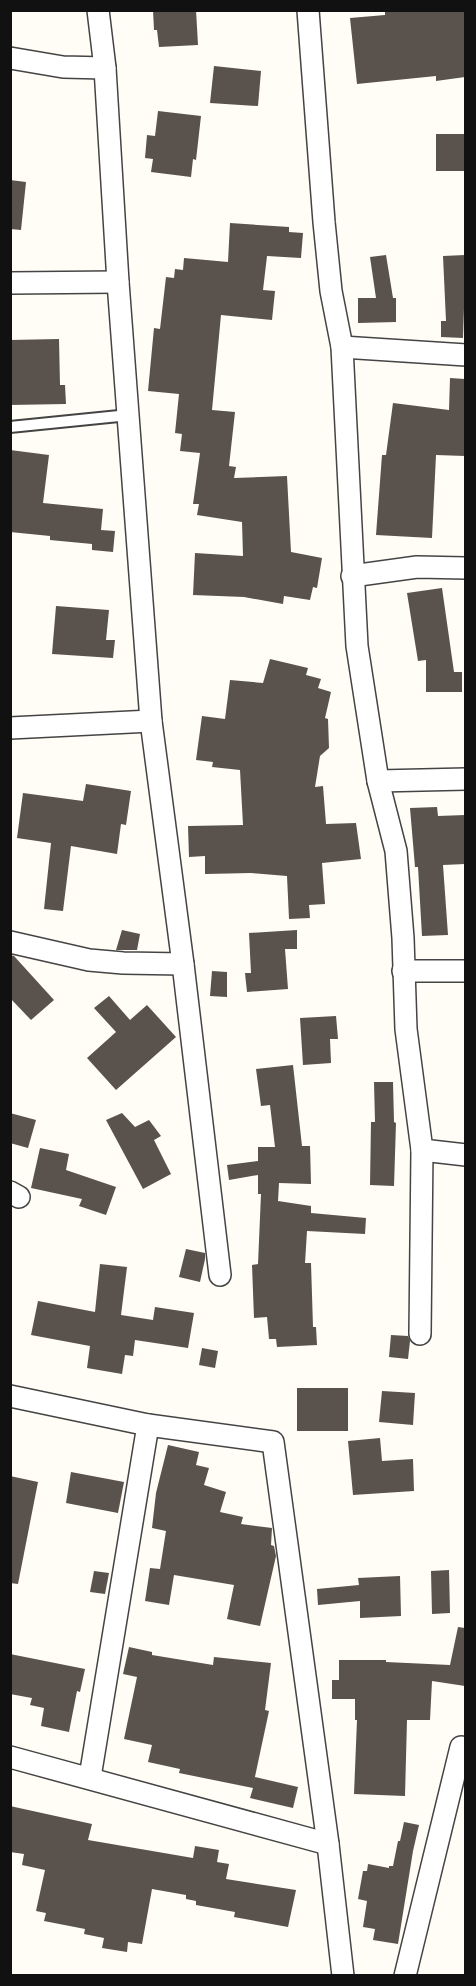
<svg xmlns="http://www.w3.org/2000/svg" width="476" height="1986" font-family="'Playfair Display',serif">
	<rect width="100%" height="100%" fill="#fffdf5"/>
	<!-- building -->
	<g fill="#5a524d">
		<polygon points="153,10 196,10 198,45 159,47 157,30 154,30"/>
		<polygon points="385,10 464,10 465,77 436,81 436,76 357,84 350,18 385,15"/>
		<polygon points="214,66 261,71 258,106 210,103"/>
		<polygon points="158,111 201,116 196,160 193,159 191,177 151,172 153,159 145,158 147,135 155,136"/>
		<rect x="436" y="134" width="29" height="37"/>
		<polygon points="10,180 26,182 21,230 10,229"/>
		<polygon points="230,223 289,227 289,232 303,233 301,258 267,256 263,290 275,291 272,320 221,315 212,410 235,412 229,466 236,467 234,478 287,476 291,552 322,558 317,588 313,587 310,600 284,596 283,604 244,597 193,595 195,553 243,556 242,522 197,515 199,504 193,504 200,453 180,451 182,434 175,433 179,394 148,391 154,328 160,329 166,277 174,278 175,269 183,270 184,258 228,262"/>
		<polygon points="386,255 393,298 396,298 396,322 358,323 358,298 376,298 370,257"/>
		<polygon points="465,255 465,309 464,309 463,338 441,337 441,321 446,321 443,256"/>
		<polygon points="59,339 60,385 65,385 66,404 10,405 10,340"/>
		<polygon points="450,378 465,379 465,456 436,455 432,538 376,535 382,455 386,455 393,403 449,410"/>
		<polygon points="10,450 49,455 43,503 103,509 101,530 115,531 113,552 92,550 92,544 50,540 50,536 10,532"/>
		<polygon points="442,588 454,672 462,672 462,692 426,692 426,660 418,661 407,593"/>
		<polygon points="56,606 109,610 106,640 115,640 113,658 52,654"/>
		<polygon points="270,659 308,668 306,675 321,679 318,688 331,692 325,718 328,719 329,748 320,756 315,787 323,786 326,824 356,823 361,859 322,863 325,904 309,905 310,918 289,919 287,876 251,873 205,874 205,856 189,857 188,826 243,825 240,770 212,767 213,762 196,760 202,716 225,719 230,680 263,683"/>
		<polygon points="86,784 131,791 126,825 121,824 117,854 71,846 63,911 44,909 51,843 17,838 23,793 83,801"/>
		<polygon points="437,807 438,816 465,815 465,864 443,865 448,935 422,936 418,867 415,867 410,808"/>
		<polygon points="122,930 140,934 137,950 116,950"/>
		<polygon points="297,930 297,949 285,949 288,989 247,992 245,973 251,973 249,933"/>
		<polygon points="10,955 14,956 54,1000 31,1020 10,998"/>
		<polygon points="212,971 227,972 227,997 210,996"/>
		<polygon points="109,996 130,1020 147,1005 176,1037 116,1090 87,1058 116,1032 94,1008"/>
		<polygon points="336,1016 338,1039 330,1039 331,1063 303,1065 300,1018"/>
		<polygon points="293,1065 302,1146 310,1146 311,1184 279,1183 278,1201 311,1206 311,1213 366,1218 365,1234 307,1231 305,1263 311,1263 313,1327 316,1327 317,1345 277,1347 276,1339 269,1339 267,1317 254,1318 252,1265 258,1264 261,1194 258,1194 258,1175 229,1180 227,1165 258,1161 258,1147 275,1147 270,1105 261,1106 256,1069"/>
		<polygon points="374,1082 393,1082 394,1122 396,1123 394,1186 370,1185 371,1122 375,1122"/>
		<polygon points="10,1113 36,1120 28,1148 10,1143"/>
		<polygon points="122,1113 135,1127 149,1120 161,1136 154,1140 171,1174 143,1189 106,1120"/>
		<polygon points="40,1148 69,1154 66,1170 116,1187 106,1215 79,1206 82,1199 31,1188"/>
		<polygon points="186,1249 205,1253 205,1259 200,1282 179,1277"/>
		<polygon points="100,1264 127,1267 121,1315 153,1320 155,1307 194,1313 188,1348 135,1340 133,1356 125,1355 122,1374 87,1368 90,1346 31,1335 38,1301 95,1312"/>
		<polygon points="391,1335 408,1336 410,1341 408,1359 389,1357"/>
		<polygon points="202,1348 218,1351 215,1368 199,1365"/>
		<rect x="297" y="1388" width="51" height="43"/>
		<polygon points="382,1391 415,1393 413,1425 379,1422"/>
		<polygon points="380,1438 382,1461 413,1459 414,1491 353,1495 348,1441"/>
		<polygon points="168,1445 199,1452 196,1465 209,1468 204,1485 226,1492 220,1512 243,1517 241,1524 272,1528 271,1545 274,1546 276,1556 260,1626 227,1619 234,1585 174,1575 169,1605 145,1601 150,1568 160,1569 166,1531 152,1528 156,1493"/>
		<polygon points="71,1472 124,1482 118,1513 66,1503"/>
		<polygon points="10,1476 38,1482 18,1584 10,1583"/>
		<polygon points="449,1570 450,1613 432,1614 431,1571"/>
		<polygon points="94,1571 109,1573 105,1594 90,1592"/>
		<polygon points="400,1576 401,1616 360,1618 360,1601 318,1605 317,1589 359,1585 358,1578"/>
		<polygon points="458,1627 465,1628 465,1686 432,1681 430,1720 407,1720 405,1796 354,1794 357,1720 355,1720 355,1699 332,1699 332,1680 339,1680 339,1660 386,1660 386,1662 450,1665"/>
		<polygon points="129,1647 152,1652 152,1655 213,1665 214,1657 271,1663 265,1710 269,1711 253,1786 255,1777 298,1787 293,1808 250,1798 253,1788 179,1773 180,1769 148,1762 152,1745 124,1739 137,1677 123,1674"/>
		<polygon points="10,1654 85,1669 80,1692 77,1691 69,1732 41,1726 44,1708 30,1705 32,1698 10,1694"/>
		<polygon points="10,1806 92,1824 88,1840 193,1858 195,1846 219,1850 217,1862 229,1864 226,1879 296,1890 288,1927 234,1917 235,1912 196,1905 196,1901 186,1899 186,1895 152,1889 142,1944 128,1942 127,1952 102,1948 104,1938 84,1934 85,1929 44,1921 46,1913 36,1911 45,1870 22,1865 24,1854 10,1852"/>
		<polygon points="404,1822 419,1825 413,1851 398,1944 373,1940 375,1929 363,1927 367,1901 358,1899 363,1871 367,1871 368,1864 389,1868 389,1866 393,1866 398,1841 400,1841"/>
	</g>
	<g fill="none" stroke-linecap="round" stroke-linejoin="round">
		<!-- service casing -->
		<g stroke="#444" stroke-width="14">
			<polyline id="service" points="10,427 129,415"/>
		</g>
		<!-- minor casing -->
		<g stroke="#444" stroke-width="24">
			<g id="minor">
				<polyline points="98,10 105,68 118,282 151,721 183,964 220,1275"/>
				<polyline points="308,10 324,222 331,291 342,347 357,646 378,781 396,851 403,938 406,1029 422,1150 466,1155"/>
				<polyline points="10,58 63,67 105,68"/>
				<polyline points="10,283 118,282"/>
				<polyline points="342,347 466,355"/>
				<polyline points="352,576 417,567 466,568"/>
				<polyline points="10,728 151,721"/>
				<polyline points="378,781 466,779"/>
				<polyline points="10,942 89,960 123,963 183,964"/>
				<polyline points="403,971 466,971"/>
				<polyline points="10,1192 19,1197"/>
				<polyline points="420,1334 422,1150"/>
				<polyline points="10,1396 148,1425 273,1442 328,1844 343,1976"/>
				<polyline points="10,1757 328,1844"/>
				<polyline points="90,1777 148,1425"/>
				<polyline points="405,1976 461,1747"/>
			</g>
		</g>
		<!-- service -->
		<use href="#service" stroke="#fff" stroke-width="10"/>
		<!-- minor -->
		<use href="#minor" stroke="#fff" stroke-width="21"/>
	</g>
	<!-- border -->
	<rect width="476" height="1986" fill="none" stroke="#111111" stroke-width="24"/>
</svg>
